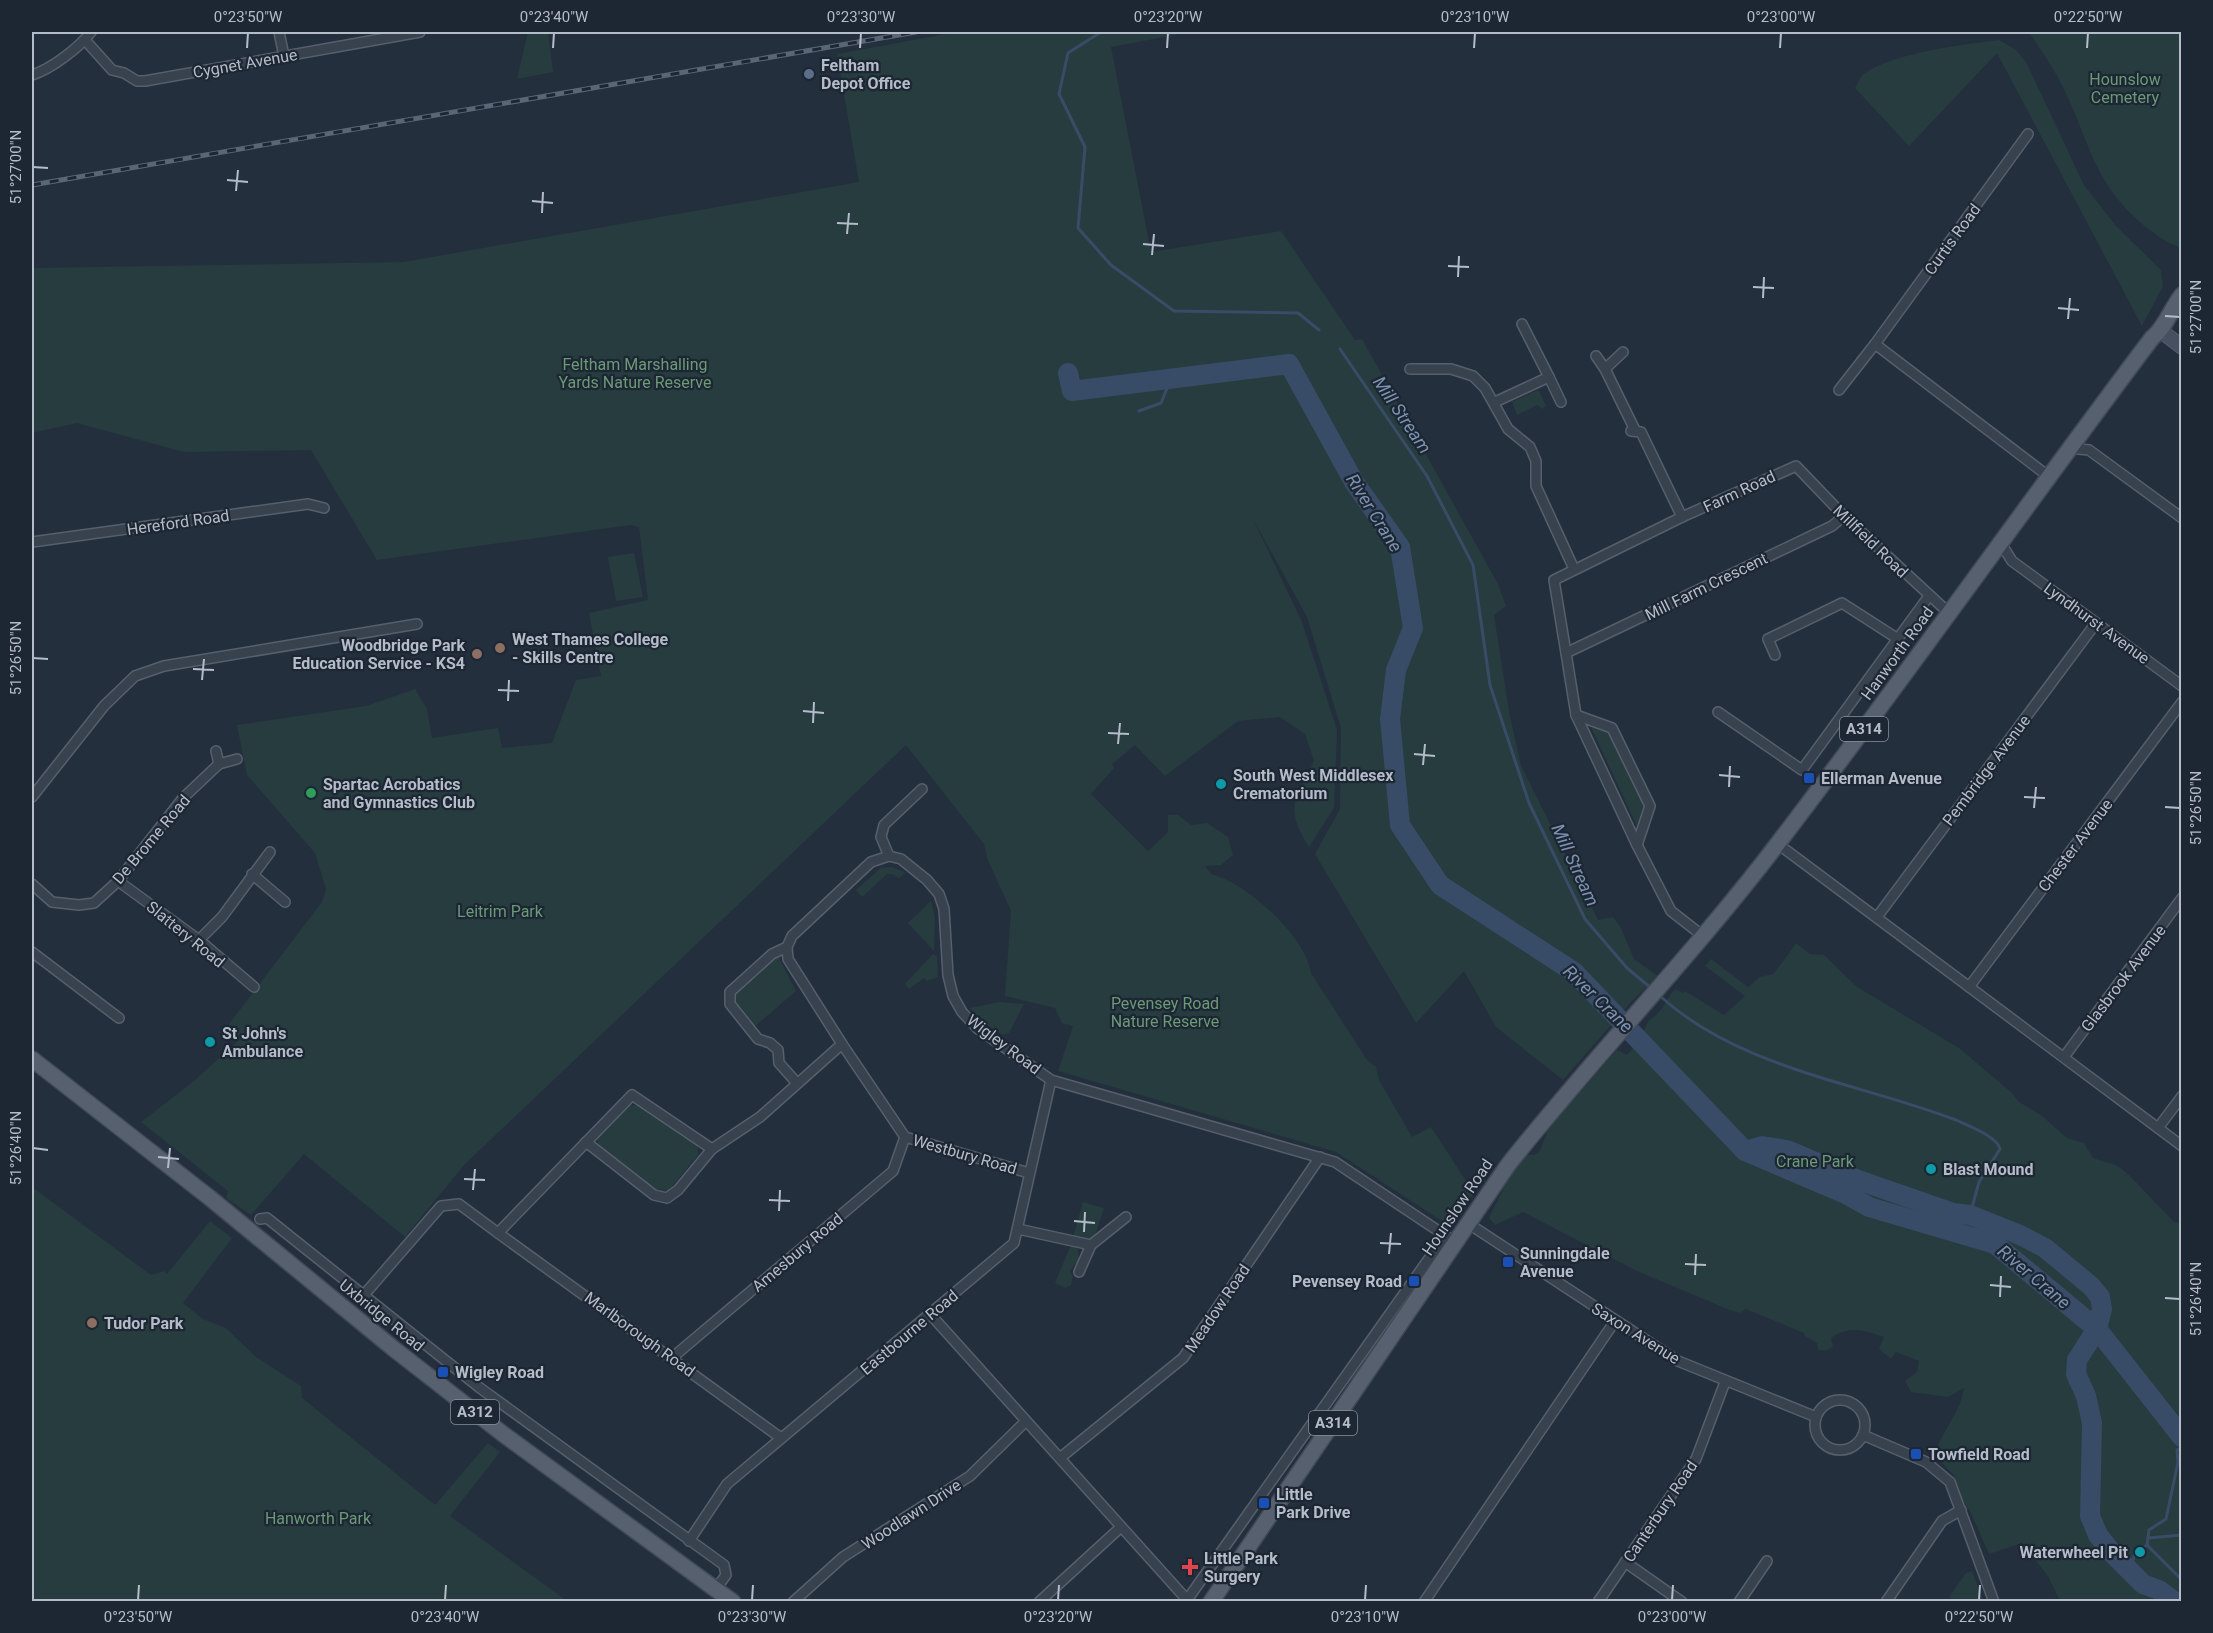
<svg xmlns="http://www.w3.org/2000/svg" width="2213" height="1633" font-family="Roboto,sans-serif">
	<rect width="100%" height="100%" fill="#242f3e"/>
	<!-- green -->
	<g fill="#263c3f">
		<polygon points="528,32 548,32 553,72 517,79"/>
		<path d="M957,32H1178L1175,35L1111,47L1151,252L1281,231L1355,340L1362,339L1498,584L1506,606L1494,615L1509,711L1521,766L1598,920L1613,917L1621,928L1634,959L1658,976L1632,1001L1563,1080L1496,1027L1464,971L1416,1023L1315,854L1340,809L1341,728L1307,617L1253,519L1302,622L1337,730L1334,808L1309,847C1284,808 1295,799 1314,761L1305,734L1280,717L1238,721L1165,776L1135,745L1112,764L1114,768L1091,794L1148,851L1168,832V815H1178L1191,825L1207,823L1228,837L1233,855L1221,865L1205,866L1211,874C1246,882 1306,937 1311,973L1367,1060L1376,1067L1379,1080L1412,1137L1431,1127L1474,1193L1451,1227L1336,1152L1058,1071L1073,1026L1062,1023L1055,1008L1005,996L1011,911L987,858L984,844L906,745L465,1164L405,1237L304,1154L251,1215L226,1198L228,1191L141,1122L194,1081L239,1040L226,1028L322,902L326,889L315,853L247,775L237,725L366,706L415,689L427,709L432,738L498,728L502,748L552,743L576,680L601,676L589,613L648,600L639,527L630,525L377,560L311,450L184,452L77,423L32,433V268L404,262L859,182L837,54Z"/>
		<path d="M2029,32H2181V247C2167,244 2158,236 2146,227C2089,181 2089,133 2056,74C2048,60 2038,46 2029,32Z"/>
		<path d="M1999,40L2015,49L2026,62L2084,185L2116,226L2161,270L2163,286L2142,326L1997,53L1909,146L1855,88C1858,83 1860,76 1865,73C1897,52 1961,45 1999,40Z"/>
		<polygon points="1536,391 1539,391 1546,406 1542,409 1537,405 1517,415 1512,402"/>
		<polygon points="634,553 643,597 616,601 608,557"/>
		<polygon points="1590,725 1608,731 1644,805 1637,826"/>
		<polygon points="892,867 905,872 899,878 892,874 887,874 862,897 856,890 881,868"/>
		<polygon points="931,901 935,918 934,951 908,923"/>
		<path d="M1796,943L1810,954L1824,955L1857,987L1959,1048L2012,1093L2019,1102L2041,1115L2067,1138L2084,1143L2093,1158L2118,1166L2129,1175L2174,1222L2181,1223V1601H2060L2048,1576L2022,1543L1989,1554L1970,1511L1958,1494L1954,1475L1933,1454L1960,1404L1964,1388L1948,1397L1911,1392L1905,1381L1917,1372L1919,1361L1896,1352L1891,1359L1879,1349L1884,1337C1863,1330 1850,1325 1831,1338L1833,1347L1825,1351L1818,1350L1817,1343L1805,1336L1804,1333L1746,1309L1740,1313L1730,1310L1637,1271L1523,1212L1495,1225L1489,1218L1509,1177L1526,1155H1534L1540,1151L1547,1132L1562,1112L1617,1050L1627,1055C1636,1045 1643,1035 1648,1021C1663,1013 1664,1001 1675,989L1683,993L1685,991L1724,1015L1745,996L1705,966L1711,959L1748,987L1760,977L1773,974C1781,964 1788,955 1796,943Z"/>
		<polygon points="933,954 937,956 938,977 927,981 924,978 909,989 905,984"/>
		<polygon points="772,957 779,958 796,991 754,1027 732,1002 735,992"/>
		<polygon points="999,1002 1024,1004 1009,1033 1003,1035 983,1023 970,1008"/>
		<polygon points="634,1105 640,1106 698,1144 698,1155 668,1191 656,1189 598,1144 598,1135 627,1106"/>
		<polygon points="32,1187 151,1275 164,1271 167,1274 210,1221 232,1238 183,1303 203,1319 226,1328 256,1357 301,1386 302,1398 435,1505 488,1443 500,1452 450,1516 567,1601 32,1601"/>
		<polygon points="1083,1202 1104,1208 1094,1239 1088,1241 1073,1237"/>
		<polygon points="1071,1245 1078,1249 1079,1259 1070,1271 1073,1276 1071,1285 1065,1288 1055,1283"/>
		<polygon points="1972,1571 1983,1601 1955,1601 1949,1597 1966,1573"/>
	</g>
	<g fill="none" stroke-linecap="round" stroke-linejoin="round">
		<!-- stream -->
		<g stroke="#394c67" stroke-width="3">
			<polyline points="1101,32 1068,53 1059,94 1085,147 1078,228 1111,265 1174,311 1298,313 1319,330"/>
			<polyline points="1340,349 1427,476 1473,565 1490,685 1529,803 1585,919 1627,968 1651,988"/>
			<polyline points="1139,411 1161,403 1171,379"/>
			<path d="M1658,994C1738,1069 1857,1082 1956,1120C1967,1125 1998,1137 2000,1149L1979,1182L1970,1215"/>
			<polyline points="2148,1538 2182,1535"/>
			<polyline points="2147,1545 2182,1580"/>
			<polyline points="2130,1571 2134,1556 2147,1545 2149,1530 2166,1519 2178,1462 2177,1450 2182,1448"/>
		</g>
		<!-- river -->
		<g stroke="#394c67" stroke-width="20">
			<polyline points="1068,373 1072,391 1289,364 1354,482 1400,547 1413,628 1396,670 1390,719 1400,825 1440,885 1574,972 1745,1151 1846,1194 1869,1207 1995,1244 2097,1329 2182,1437"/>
			<polyline points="1745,1151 1762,1146 1787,1150 1858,1180 1953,1213 1970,1215 2020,1235 2045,1248 2091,1286 2100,1297 2102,1309 2097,1329 2077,1360 2076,1374 2086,1396 2092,1423 2090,1516 2098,1535 2112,1553 2143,1584 2159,1590 2175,1602"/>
		</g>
		<!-- street casing -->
		<g stroke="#565f6c" stroke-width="12">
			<g id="street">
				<polyline points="279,32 284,56"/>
				<polyline points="85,40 112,70 124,73 137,81 145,81 420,32"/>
				<path d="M32,75C51,69 79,48 91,32"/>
				<polyline points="2028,134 1875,344 2048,476"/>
				<polyline points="1522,324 1549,377"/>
				<polyline points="1623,352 1605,369 1635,430"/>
				<polyline points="1596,356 1605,369"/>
				<polyline points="1410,369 1451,369 1473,376 1485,388 1508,429 1530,447 1536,461 1536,486 1574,569"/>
				<polyline points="1839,390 1875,344"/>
				<polyline points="1495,402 1549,377 1561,402"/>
				<polyline points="1631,431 1641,432 1682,517"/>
				<polyline points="2069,448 2089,450 2182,518"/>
				<polyline points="32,542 308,504 324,508"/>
				<polyline points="2000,542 2012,561 2182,686"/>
				<polyline points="1566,653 1554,580 1682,517 1796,466 1844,516 1949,613"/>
				<polyline points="1775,655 1768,639 1842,603 1898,639"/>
				<polyline points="1718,712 1802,770 1929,596"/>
				<polyline points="1576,715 1612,728 1650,806 1637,845"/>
				<polyline points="216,751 219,764"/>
				<polyline points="32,797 104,706 135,676 164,666 417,624"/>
				<polyline points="1778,844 2182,1146"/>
				<polyline points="889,856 881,837 884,825 922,789"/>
				<polyline points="252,874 285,902"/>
				<polyline points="118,881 199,940 254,987"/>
				<polyline points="32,884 52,902 79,905 94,903 118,881 183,798 219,764 237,759"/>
				<polyline points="1877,917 2096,623"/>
				<polyline points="1703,936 1671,911 1637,845 1576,715 1566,653 1832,526 1844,516"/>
				<polyline points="199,940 222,917 270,852"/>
				<polyline points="787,947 772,954 730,992 730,1004 758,1039 770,1043 778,1050 779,1063 796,1082"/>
				<polyline points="32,952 119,1018"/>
				<polyline points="1969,987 2182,702"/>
				<polyline points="842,1044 905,1137 1029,1173"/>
				<polyline points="2064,1057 2182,898"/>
				<polyline points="2158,1128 2182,1096"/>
				<polyline points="586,1142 654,1195 667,1198 678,1190 712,1149"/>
				<polyline points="260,1219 267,1218 480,1388 724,1565 726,1575 716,1589"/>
				<polyline points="1469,1224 1678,1361 1816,1417"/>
				<polyline points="1018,1229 1091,1245 1126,1217"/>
				<polyline points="498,1233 781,1438"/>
				<polyline points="1079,1272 1091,1245"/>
				<polyline points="363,1296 441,1206 459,1204 498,1233 632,1095 712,1149 760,1117 842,1044 788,959 787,947 792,936 871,862 889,856 901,859 927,880 939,894 944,909 948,975 953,996 962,1012 977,1028 1051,1080 1335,1162 1455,1242"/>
				<polyline points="931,1315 1189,1602"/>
				<polyline points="673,1357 893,1171 905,1137"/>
				<circle cx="1840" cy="1425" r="25"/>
				<polyline points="1863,1435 1926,1462 1950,1482 1994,1602"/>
				<polyline points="1060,1458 1183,1358 1320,1157"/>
				<polyline points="689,1541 727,1484 1014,1243 1051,1080"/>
				<polyline points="1625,1562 1682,1602"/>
				<polyline points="1187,1600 1445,1236"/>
				<polyline points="793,1602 843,1557 970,1476 1025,1422"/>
				<polyline points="1039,1602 1121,1527"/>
				<polyline points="1424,1602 1615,1321"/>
				<polyline points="1598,1602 1696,1459 1725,1382"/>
				<polyline points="1739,1602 1767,1561"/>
				<polyline points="1886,1602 1942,1521 1961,1510"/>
			</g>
		</g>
		<!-- secondary casing -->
		<g stroke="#565f6c" stroke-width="16">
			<polyline id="secondary" points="2161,331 2182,347"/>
		</g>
		<!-- primary casing -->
		<g stroke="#414a57" stroke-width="18">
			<g id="primary">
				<polyline points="32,1059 210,1198 394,1349 503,1434 733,1602"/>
				<path d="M1211,1602L1508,1165C1595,1055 1694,954 1779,842C1906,676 2026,505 2152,338C2165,328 2171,309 2182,295"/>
			</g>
		</g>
		<!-- street -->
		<use href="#street" stroke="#38414e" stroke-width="9"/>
		<!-- secondary -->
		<use href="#secondary" stroke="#465061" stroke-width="14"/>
		<!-- primary -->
		<use href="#primary" stroke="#56606e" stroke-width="15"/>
		<!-- rail casing -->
		<g stroke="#5a6575" stroke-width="5">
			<polyline id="rail" points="32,185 916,32"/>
		</g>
		<!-- rail -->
		<use href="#rail" stroke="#1d2633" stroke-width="3" stroke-dasharray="9" stroke-linecap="butt"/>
	</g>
	<!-- ticks -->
	<path fill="none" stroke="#b4bcc9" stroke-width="2" d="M247,48L248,33M553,48L554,33M860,48L861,33M1167,48L1168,33M1474,48L1475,33M1780,48L1781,33M2087,48L2088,33M33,167L48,168M227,180L248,182M236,191L238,170M532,201L553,203M542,213L543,192M837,223L858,224M847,234L849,213M1143,244L1164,246M1152,255L1154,234M1448,266L1469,267M1458,277L1459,256M1753,287L1774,288M1763,298L1764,277M2058,308L2079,310M2165,316L2180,317M2068,319L2070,298M33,658L48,659M193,669L214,670M202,680L204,659M498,690L519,691M508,701L509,680M803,711L824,713M813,723L814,702M1108,733L1129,734M1118,744L1120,723M1414,754L1435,756M1423,765L1425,744M1719,775L1740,777M1729,787L1730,766M2024,797L2045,798M2165,807L2180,808M2034,808L2036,787M33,1148L48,1150M158,1157L179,1159M168,1168L170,1148M464,1179L485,1180M473,1190L475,1169M769,1200L790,1201M779,1211L780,1190M1074,1221L1095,1223M1084,1232L1085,1212M1380,1243L1401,1244M1389,1254L1391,1233M1685,1264L1706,1265M1695,1275L1696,1254M1990,1285L2011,1287M2000,1297L2001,1276M2165,1298L2180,1299M138,1600L139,1585M445,1600L446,1585M752,1600L753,1585M1058,1600L1059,1585M1365,1600L1366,1585M1672,1600L1673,1585M1979,1600L1980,1585"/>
	<!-- markers -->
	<circle fill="#5c6f8a" stroke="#1d2633" stroke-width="2" cx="809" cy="74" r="6"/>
	<g fill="#8d6e63" stroke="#1d2633" stroke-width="2">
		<circle cx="500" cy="648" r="6"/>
		<circle cx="477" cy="654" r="6"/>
		<circle cx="92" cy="1323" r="6"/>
	</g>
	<g fill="#1a4fb4" stroke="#1d2633" stroke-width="2">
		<rect x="1803" y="772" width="12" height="12" rx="3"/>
		<rect x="1502" y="1256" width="12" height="12" rx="3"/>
		<rect x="1408" y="1275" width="12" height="12" rx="3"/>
		<rect x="437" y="1366" width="12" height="12" rx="3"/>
		<rect x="1910" y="1448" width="12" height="12" rx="3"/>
		<rect x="1258" y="1497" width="12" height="12" rx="3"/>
	</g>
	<g fill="#0f9aa8" stroke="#1d2633" stroke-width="2">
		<circle cx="1221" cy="784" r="6"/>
		<circle cx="210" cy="1042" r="6"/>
		<circle cx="1931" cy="1169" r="6"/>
		<circle cx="2140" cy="1552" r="6"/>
	</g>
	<circle fill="#2e9e5b" stroke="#1d2633" stroke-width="2" cx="311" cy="793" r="6"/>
	<path fill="#e0444e" stroke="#1d2633" stroke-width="2" d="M1187 1558h6v6h6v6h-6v6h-6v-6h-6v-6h6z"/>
	<g text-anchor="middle" stroke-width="4.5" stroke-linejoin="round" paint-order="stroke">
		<!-- shield labels -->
		<g fill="#1d2633" stroke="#878f9c" stroke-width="1.5">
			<rect x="1840" y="717" width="48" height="24" rx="4.5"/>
			<rect x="451" y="1400" width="48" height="24" rx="4.5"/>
			<rect x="1309" y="1411" width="48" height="24" rx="4.5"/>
		</g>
		<g font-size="15" font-weight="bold" fill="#b4bcc9">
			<text x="1864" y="734">A314</text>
			<text x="475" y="1417">A312</text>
			<text x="1333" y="1428">A314</text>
		</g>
		<!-- street labels -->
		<g font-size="16" fill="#b4bcc9" stroke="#1d2633">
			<text transform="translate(245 63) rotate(-10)" y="6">Cygnet Avenue</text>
			<text transform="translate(1952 239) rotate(-54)" y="6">Curtis Road</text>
			<text transform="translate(1739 491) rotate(-25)" y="6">Farm Road</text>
			<text transform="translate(178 522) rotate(-8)" y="6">Hereford Road</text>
			<text transform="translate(1871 541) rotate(44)" y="6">Millfield Road</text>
			<text transform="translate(1706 586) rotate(-26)" y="6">Mill Farm Crescent</text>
			<text transform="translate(2097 623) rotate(36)" y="6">Lyndhurst Avenue</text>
			<text transform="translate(1897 653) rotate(-54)" y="6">Hanworth Road</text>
			<text transform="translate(1986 770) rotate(-53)" y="6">Pembridge Avenue</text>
			<text transform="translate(151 839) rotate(-50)" y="6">De Brome Road</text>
			<text transform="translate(2075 845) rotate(-53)" y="6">Chester Avenue</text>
			<text transform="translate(186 934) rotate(39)" y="6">Slattery Road</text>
			<text transform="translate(2123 978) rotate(-53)" y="6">Glasbrook Avenue</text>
			<text transform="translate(1004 1044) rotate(37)" y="6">Wigley Road</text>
			<text transform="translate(965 1154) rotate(16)" y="6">Westbury Road</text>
			<text transform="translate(1457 1207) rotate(-56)" y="6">Hounslow Road</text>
			<text transform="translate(797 1252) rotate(-40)" y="6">Amesbury Road</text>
			<text transform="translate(1217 1308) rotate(-56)" y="6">Meadow Road</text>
			<text transform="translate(382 1315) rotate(39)" y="6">Uxbridge Road</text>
			<text transform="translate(909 1332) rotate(-40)" y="6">Eastbourne Road</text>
			<text transform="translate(1636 1333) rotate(32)" y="6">Saxon Avenue</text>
			<text transform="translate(640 1334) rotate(36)" y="6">Marlborough Road</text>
			<text transform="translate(1660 1511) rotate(-56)" y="6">Canterbury Road</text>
			<text transform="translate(911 1514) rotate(-33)" y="6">Woodlawn Drive</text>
		</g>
		<!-- poi labels -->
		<g font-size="16" font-weight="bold" fill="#b4bcc9" stroke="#1d2633" text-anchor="start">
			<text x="821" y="71">Feltham<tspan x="821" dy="18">Depot Office</tspan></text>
			<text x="512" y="645">West Thames College<tspan x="512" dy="18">- Skills Centre</tspan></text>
			<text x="465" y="651" text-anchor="end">Woodbridge Park<tspan x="465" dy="18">Education Service - KS4</tspan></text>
			<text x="1233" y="781">South West Middlesex<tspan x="1233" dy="18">Crematorium</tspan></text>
			<text x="1821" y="784">Ellerman Avenue</text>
			<text x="323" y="790">Spartac Acrobatics<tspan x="323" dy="18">and Gymnastics Club</tspan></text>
			<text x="222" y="1039">St John's<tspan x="222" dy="18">Ambulance</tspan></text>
			<text x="1943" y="1175">Blast Mound</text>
			<text x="1520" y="1259">Sunningdale<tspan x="1520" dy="18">Avenue</tspan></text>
			<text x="1402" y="1287" text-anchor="end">Pevensey Road</text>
			<text x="104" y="1329">Tudor Park</text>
			<text x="455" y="1378">Wigley Road</text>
			<text x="1928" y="1460">Towfield Road</text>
			<text x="1276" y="1500">Little<tspan x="1276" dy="18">Park Drive</tspan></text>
			<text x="2128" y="1558" text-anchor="end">Waterwheel Pit</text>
			<text x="1204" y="1564">Little Park<tspan x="1204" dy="18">Surgery</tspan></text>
		</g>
		<!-- park labels -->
		<g font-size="16" fill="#6b9a76" stroke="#1d2633">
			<text x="2125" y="85">Hounslow<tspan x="2125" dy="18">Cemetery</tspan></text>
			<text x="635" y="370">Feltham Marshalling<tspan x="635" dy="18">Yards Nature Reserve</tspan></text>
			<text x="500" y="917">Leitrim Park</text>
			<text x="1165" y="1009">Pevensey Road<tspan x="1165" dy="18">Nature Reserve</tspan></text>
			<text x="1815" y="1167">Crane Park</text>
			<text x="318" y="1524">Hanworth Park</text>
		</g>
		<!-- water labels -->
		<g font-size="18" font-style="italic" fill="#7c92b1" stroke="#1d2633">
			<text transform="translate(1402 415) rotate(56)" y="6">Mill Stream</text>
			<text transform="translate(1374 513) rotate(58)" y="6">River Crane</text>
			<text transform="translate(1575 865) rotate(65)" y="6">Mill Stream</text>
			<text transform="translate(1598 999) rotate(44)" y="6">River Crane</text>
			<text transform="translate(2034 1277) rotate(40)" y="6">River Crane</text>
		</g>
	</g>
	<!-- border -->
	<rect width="2213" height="1633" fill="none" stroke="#1d2633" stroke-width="66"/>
	<rect x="33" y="33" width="2147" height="1567" fill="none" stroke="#b4bcc9" stroke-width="2"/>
	<g font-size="15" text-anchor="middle" fill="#b4bcc9">
		<text x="248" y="22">0°23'50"W</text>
		<text x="554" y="22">0°23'40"W</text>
		<text x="861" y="22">0°23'30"W</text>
		<text x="1168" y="22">0°23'20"W</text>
		<text x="1475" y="22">0°23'10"W</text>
		<text x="1781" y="22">0°23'00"W</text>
		<text x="2088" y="22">0°22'50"W</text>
		<text transform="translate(16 167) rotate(-90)" y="5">51°27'00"N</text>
		<text transform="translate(2196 317) rotate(-90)" y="5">51°27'00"N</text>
		<text transform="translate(16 658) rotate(-90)" y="5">51°26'50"N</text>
		<text transform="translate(2196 808) rotate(-90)" y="5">51°26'50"N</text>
		<text transform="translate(16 1148) rotate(-90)" y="5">51°26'40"N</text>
		<text transform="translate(2196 1299) rotate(-90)" y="5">51°26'40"N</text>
		<text x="138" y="1622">0°23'50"W</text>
		<text x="445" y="1622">0°23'40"W</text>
		<text x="752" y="1622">0°23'30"W</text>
		<text x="1058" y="1622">0°23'20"W</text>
		<text x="1365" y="1622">0°23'10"W</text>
		<text x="1672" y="1622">0°23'00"W</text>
		<text x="1979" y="1622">0°22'50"W</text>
	</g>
</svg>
